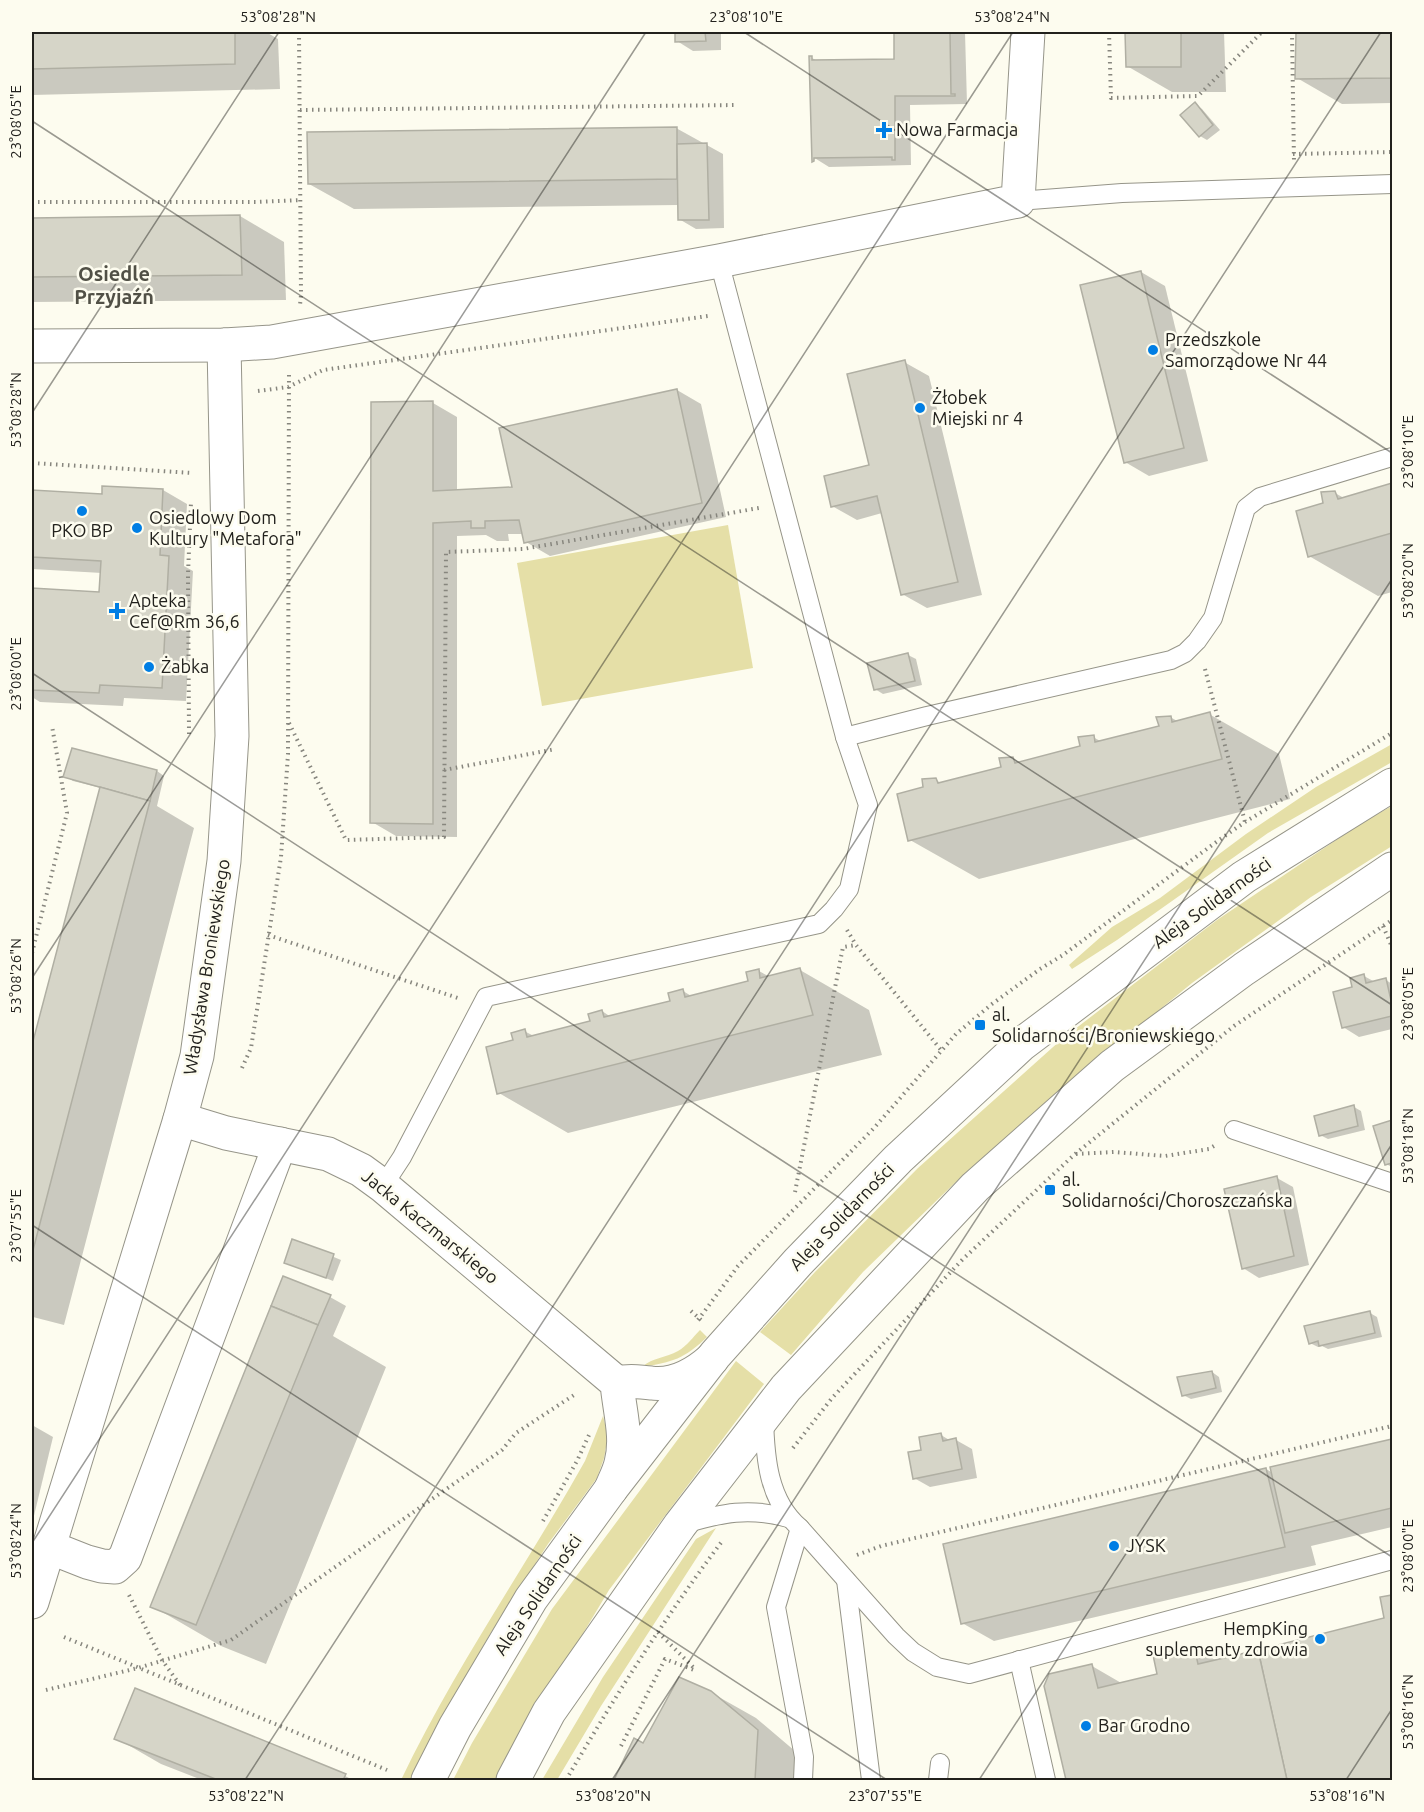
<svg xmlns="http://www.w3.org/2000/svg" width="1424" height="1812" font-family="Ubuntu,sans-serif">
	<rect width="100%" height="100%" fill="#fdfcef"/>
	<!-- green -->
	<g fill="#e5dfa7">
		<polygon points="728,525 753,668 542,706 517,563"/>
		<polygon points="1392,744 1392,762 1268,833 1117,940 1072,969 1069,965 1112,927 1160,898 1246,834 1316,787"/>
		<polygon points="1392,806 1392,846 1311,897 1192,983 1080,1075 965,1173 863,1272 791,1355 760,1332 815,1272 918,1168 1062,1039 1217,920 1363,822"/>
		<path d="M700,1330L707,1337C684,1359 673,1362 642,1367C653,1357 666,1358 678,1351C687,1346 693,1337 700,1330Z"/>
		<polygon points="736,1361 764,1384 609,1590 506,1762 497,1780 453,1780 472,1743 552,1609"/>
		<path d="M603,1416L608,1436L604,1458L597,1478L548,1544L490,1634L430,1741L410,1780H401C449,1679 513,1585 569,1489L585,1461Z"/>
		<polygon points="716,1528 601,1706 557,1780 542,1780 603,1677 696,1539"/>
	</g>
	<!-- shadow -->
	<g fill="#0003">
		<polygon points="32,32 266,32 278,39 280,89 32,95"/>
		<polygon points="677,32 721,32 721,50 693,51 677,41"/>
		<polygon points="895,32 965,32 967,104 910,105 911,165 829,167 813,157 812,58 819,62 896,60"/>
		<polygon points="1127,32 1224,32 1226,92 1172,92 1127,66"/>
		<polygon points="1297,32 1392,32 1392,103 1342,104 1297,78"/>
		<polygon points="1195,104 1202,109 1220,130 1207,140 1200,136"/>
		<polygon points="676,128 723,154 724,228 696,229 679,219 679,205 354,209 309,184"/>
		<polygon points="240,216 284,242 286,300 32,302 32,219"/>
		<polygon points="1141,272 1165,286 1208,461 1149,476 1125,462"/>
		<polygon points="904,362 929,376 982,595 927,608 902,594 882,513 857,520 832,506 871,466"/>
		<polygon points="677,390 701,404 726,517 550,556 526,542 524,534 508,534 509,541 497,541 486,535 457,536 457,837 396,836 372,822 373,403 433,403 457,417 457,491 514,489"/>
		<polygon points="1392,485 1392,592 1378,596 1309,556 1325,504 1335,493 1344,498"/>
		<polygon points="163,490 187,504 184,566 193,571 186,701 124,698 123,706 40,702 32,697 33,590 100,593 102,573 32,569 32,492 103,495"/>
		<polygon points="908,655 916,659 922,685 883,694 875,689"/>
		<polygon points="1209,714 1279,754 1290,799 979,879 910,840 936,780 942,784 1002,768 1013,758 1021,763 1082,747 1093,737 1102,742 1161,727 1170,717 1179,722"/>
		<polygon points="157,771 164,776 157,806 194,828 64,1325 33,1317 32,1325 32,1051 101,788 73,781 65,776"/>
		<polygon points="800,970 869,1010 882,1055 568,1133 499,1093 515,1041 524,1031 534,1036 592,1022 602,1011 611,1017 671,1002 683,991 693,997 750,982 759,971 770,977"/>
		<polygon points="1364,976 1375,982 1386,980 1392,984 1392,1029 1359,1037 1343,1027"/>
		<polygon points="1354,1107 1361,1111 1365,1130 1328,1139 1320,1135"/>
		<polygon points="1392,1122 1392,1167 1386,1164 1375,1127"/>
		<polygon points="1277,1178 1293,1187 1309,1265 1259,1278 1243,1268"/>
		<polygon points="293,1240 341,1260 333,1281 286,1262"/>
		<polygon points="330,1297 346,1306 333,1336 386,1367 266,1664 221,1646 152,1606"/>
		<polygon points="1370,1313 1377,1317 1382,1337 1328,1349 1322,1346 1318,1347 1310,1343"/>
		<polygon points="1212,1372 1219,1377 1222,1392 1191,1399 1183,1395"/>
		<polygon points="32,1425 53,1437 32,1524"/>
		<polygon points="941,1435 951,1441 956,1440 972,1449 977,1478 930,1487 914,1478 923,1451"/>
		<polygon points="1392,1440 1392,1527 1311,1546 1316,1565 994,1641 962,1623 1266,1469 1273,1473 1272,1468"/>
		<polygon points="1392,1596 1392,1780 1067,1780 1045,1687 1092,1666 1123,1684 1159,1675 1194,1648 1217,1661 1386,1619 1382,1599"/>
		<polygon points="710,1692 756,1718 802,1757 801,1780 616,1780 634,1740 643,1745"/>
		<polygon points="116,1738 345,1776 353,1780 202,1780 161,1764"/>
	</g>
	<!-- building -->
	<g fill="#d6d5c8" stroke="#b0afa3" stroke-width="1.5">
		<polygon points="32,32 235,32 235,64 32,69"/>
		<polygon points="675,32 705,32 706,41 675,42"/>
		<polygon points="894,32 950,32 951,94 955,94 955,96 895,96 895,160 892,160 892,157 814,158 814,161 812,162 809,56 812,56 812,60 894,59"/>
		<polygon points="1125,32 1181,32 1181,67 1126,67"/>
		<polygon points="1296,32 1392,32 1392,78 1295,79"/>
		<polygon points="1195,102 1213,125 1199,137 1180,115"/>
		<polygon points="677,127 677,179 308,184 307,132"/>
		<polygon points="707,143 709,220 678,220 677,144"/>
		<polygon points="240,215 242,275 32,277 32,218"/>
		<polygon points="1141,271 1184,448 1124,463 1080,285"/>
		<polygon points="905,360 958,582 901,595 877,496 831,507 824,476 869,465 847,374"/>
		<polygon points="677,389 702,503 524,543 519,520 485,521 485,528 471,528 471,521 433,523 433,824 370,823 371,402 433,401 433,491 512,487 499,428"/>
		<polygon points="1392,483 1392,533 1308,557 1296,511 1323,503 1321,492 1335,491 1338,499"/>
		<polygon points="102,486 163,489 160,555 169,556 162,688 100,685 99,693 32,690 32,588 99,592 101,561 32,557 32,490 102,494"/>
		<polygon points="908,653 915,681 874,690 867,663"/>
		<polygon points="1210,712 1222,759 908,841 897,794 923,787 922,779 936,778 938,783 1001,767 999,758 1013,757 1015,763 1080,746 1078,737 1094,735 1095,742 1159,726 1156,717 1171,716 1172,722"/>
		<polygon points="72,748 157,770 150,801 63,777"/>
		<polygon points="100,787 150,801 32,1254 32,1045"/>
		<polygon points="800,968 813,1015 497,1094 486,1047 513,1040 511,1033 525,1029 527,1037 590,1021 588,1014 602,1010 604,1017 670,1001 668,993 683,989 685,997 748,981 746,972 759,969 760,978"/>
		<polygon points="1364,974 1366,983 1386,978 1392,1005 1392,1016 1342,1028 1333,992 1352,987 1350,978"/>
		<polygon points="1354,1105 1358,1126 1319,1136 1314,1116"/>
		<polygon points="1392,1120 1392,1163 1385,1165 1373,1126"/>
		<polygon points="1277,1176 1294,1256 1242,1269 1224,1189"/>
		<polygon points="292,1239 334,1254 326,1278 284,1263"/>
		<polygon points="283,1276 331,1295 318,1325 271,1306"/>
		<polygon points="271,1306 318,1325 196,1625 150,1607"/>
		<polygon points="1370,1311 1375,1333 1319,1346 1318,1341 1309,1344 1304,1326"/>
		<polygon points="1212,1371 1216,1388 1182,1396 1177,1377"/>
		<polygon points="941,1433 943,1441 956,1438 962,1469 913,1479 908,1452 921,1450 919,1437"/>
		<polygon points="1392,1439 1392,1508 1285,1533 1270,1467"/>
		<polygon points="1266,1468 1285,1547 961,1624 943,1544"/>
		<polygon points="1392,1595 1392,1780 1287,1780 1258,1650 1384,1618 1380,1597"/>
		<polygon points="1194,1646 1198,1664 1258,1650 1287,1780 1066,1780 1044,1686 1049,1674 1092,1664 1098,1688 1157,1674 1153,1655"/>
		<polygon points="679,1677 711,1691 758,1730 755,1780 614,1780 634,1738 643,1743"/>
		<polygon points="135,1688 346,1774 343,1780 218,1780 114,1739"/>
	</g>
	<g fill="none" stroke-linecap="round" stroke-linejoin="round">
		<!-- lane casing -->
		<g stroke="#969589" stroke-width="20">
			<g id="lane">
				<polyline points="1018,201 1122,193 1392,184"/>
				<polyline points="845,737 927,716 1171,660 1185,653 1197,641 1213,618 1246,508 1260,497 1392,457"/>
				<polyline points="1234,1130 1392,1183"/>
				<polyline points="383,1186 402,1157 486,997 819,924 834,909 849,889 868,805 845,737 719,261"/>
				<path d="M764,1418C765,1457 768,1501 800,1528L896,1636L913,1652L937,1667L969,1674L1392,1560"/>
				<path d="M684,1524C722,1513 749,1507 788,1518"/>
				<polyline points="800,1528 776,1607 804,1757 803,1780"/>
				<polyline points="846,1580 871,1780"/>
				<polyline points="1019,1660 1046,1780"/>
				<polyline points="938,1780 940,1763"/>
			</g>
		</g>
		<!-- street casing -->
		<g stroke="#969589" stroke-width="35">
			<g id="street">
				<polyline points="32,346 224,345 272,342 719,261 1018,201 1028,32"/>
				<path d="M180,1119L226,1133L328,1154L361,1170L383,1186L617,1383C619,1409 628,1437 621,1463C619,1472 614,1481 611,1489"/>
				<path d="M617,1383C631,1380 637,1382 651,1383C674,1386 695,1374 712,1359"/>
				<polyline points="49,1547 87,1562 102,1566 115,1567 125,1558 280,1144"/>
				<polyline points="32,1602 180,1119 197,1056 224,861 232,736 224,345"/>
			</g>
		</g>
		<!-- secondary casing -->
		<g stroke="#969589" stroke-width="35">
			<g id="secondary">
				<polyline points="428,1780 455,1727 531,1599 611,1489 715,1355 798,1262 898,1159 1022,1044 1244,877 1392,785"/>
				<polyline points="513,1780 549,1712 680,1525 786,1388 975,1187 1112,1066 1244,969 1392,869"/>
			</g>
		</g>
		<!-- path -->
		<g stroke="#87867e" stroke-width="4" stroke-dasharray="1.5 4.5" stroke-linecap="butt">
			<polyline points="299,32 301,295 300,305"/>
			<polyline points="1109,32 1111,98 1198,96 1262,32"/>
			<polyline points="1292,32 1294,162"/>
			<polyline points="300,110 737,105"/>
			<polyline points="1293,154 1392,152"/>
			<polyline points="32,202 257,202 301,200"/>
			<polyline points="258,391 288,387 323,370 708,316"/>
			<polyline points="32,463 192,473"/>
			<polyline points="1205,669 1245,822"/>
			<polyline points="289,723 346,840 444,837 446,552 523,549 759,508"/>
			<polyline points="189,734 188,574 191,502"/>
			<polyline points="444,770 556,749"/>
			<polyline points="1383,926 1392,947"/>
			<polyline points="847,930 856,945 941,1050"/>
			<polyline points="268,935 458,998"/>
			<polyline points="32,953 67,813 52,726"/>
			<polyline points="242,1068 251,1048 281,857 288,754 289,371"/>
			<polyline points="1076,1154 1114,1152 1165,1156 1209,1149 1214,1146"/>
			<polyline points="795,1192 843,947 856,945"/>
			<polyline points="691,1311 701,1320"/>
			<polyline points="698,1320 738,1266 874,1128 956,1034 992,1004 1040,969 1063,955 1219,840 1245,822 1392,733"/>
			<polyline points="793,1448 832,1398 963,1259 1075,1154 1234,1026 1392,920"/>
			<polyline points="543,1521 577,1461 589,1435"/>
			<polyline points="857,1555 881,1546 1392,1426"/>
			<polyline points="129,1595 162,1660 180,1685"/>
			<polyline points="658,1632 694,1668"/>
			<polyline points="64,1637 387,1770"/>
			<polyline points="46,1690 138,1668 231,1640 502,1450 516,1433 574,1395"/>
			<polyline points="621,1746 665,1659 697,1671"/>
			<path d="M566,1780C614,1698 665,1617 723,1540"/>
		</g>
		<!-- lane -->
		<use href="#lane" stroke="#fff" stroke-width="18"/>
		<!-- street -->
		<use href="#street" stroke="#fff" stroke-width="33"/>
		<!-- secondary -->
		<use href="#secondary" stroke="#fff" stroke-width="33"/>
	</g>
	<!-- ticks -->
	<path fill="none" stroke="#22211d" stroke-width="1.5" stroke-opacity="0.45" d="M744,32L1392,453M32,121L1392,1005M32,413L279,32M32,673L1392,1557M32,978L646,32M32,1225L887,1780M32,1543L1013,32M32,1777L37,1780M245,1780L1381,32M612,1780L1392,579M979,1780L1392,1144M1346,1780L1392,1709"/>
	<!-- markers -->
	<g fill="#007ee4" stroke="#fdfcef" stroke-width="2">
		<path d="M881 121h6v6h6v6h-6v6h-6v-6h-6v-6h6z"/>
		<circle cx="1153" cy="350" r="6"/>
		<circle cx="920" cy="408" r="6"/>
		<circle cx="82" cy="511" r="6"/>
		<circle cx="137" cy="528" r="6"/>
		<path d="M114 602h6v6h6v6h-6v6h-6v-6h-6v-6h6z"/>
		<circle cx="149" cy="667" r="6"/>
		<rect x="974" y="1019" width="12" height="12" rx="3"/>
		<rect x="1044" y="1184" width="12" height="12" rx="3"/>
		<circle cx="1114" cy="1546" r="6"/>
		<circle cx="1320" cy="1639" r="6"/>
		<circle cx="1086" cy="1726" r="6"/>
	</g>
	<g text-anchor="middle" stroke-width="5" stroke-linejoin="round" paint-order="stroke">
		<!-- poi labels -->
		<g font-size="18" fill="#22211d" stroke="#fdfcef" text-anchor="start">
			<text x="896" y="136">Nowa Farmacja</text>
			<text x="1165" y="346">Przedszkole<tspan x="1165" dy="21">Samorządowe Nr 44</tspan></text>
			<text x="932" y="404">Żłobek<tspan x="932" dy="21">Miejski nr 4</tspan></text>
			<text x="149" y="524">Osiedlowy Dom<tspan x="149" dy="21">Kultury "Metafora"</tspan></text>
			<text x="82" y="537" text-anchor="middle">PKO BP</text>
			<text x="129" y="607">Apteka<tspan x="129" dy="21">Cef@Rm 36,6</tspan></text>
			<text x="161" y="673">Żabka</text>
			<text x="992" y="1021">al.<tspan x="992" dy="21">Solidarności/Broniewskiego</tspan></text>
			<text x="1062" y="1186">al.<tspan x="1062" dy="21">Solidarności/Choroszczańska</tspan></text>
			<text x="1126" y="1552">JYSK</text>
			<text x="1308" y="1635" text-anchor="end">HempKing<tspan x="1308" dy="21">suplementy zdrowia</tspan></text>
			<text x="1098" y="1732">Bar Grodno</text>
		</g>
		<!-- street labels -->
		<g font-size="18" fill="#22211d" stroke="#fdfcef">
			<text transform="translate(1212 903) rotate(-36)" y="6">Aleja Solidarności</text>
			<text transform="translate(207 967) rotate(-81)" y="6">Władysława Broniewskiego</text>
			<text transform="translate(842 1217) rotate(-46)" y="6">Aleja Solidarności</text>
			<text transform="translate(430 1227) rotate(39)" y="6">Jacka Kaczmarskiego</text>
			<text transform="translate(538 1595) rotate(-56)" y="6">Aleja Solidarności</text>
		</g>
		<!-- neighbourhood labels -->
		<g font-size="20" font-weight="bold" fill="#515046" stroke="#fdfcef">
			<text x="114" y="281">Osiedle<tspan x="114" dy="23">Przyjaźń</tspan></text>
		</g>
	</g>
	<!-- border -->
	<rect width="1424" height="1812" fill="none" stroke="#fdfcef" stroke-width="66"/>
	<rect x="33" y="33" width="1358" height="1746" fill="none" stroke="#22211d" stroke-width="2"/>
	<g font-size="15" text-anchor="middle" fill="#22211d">
		<text x="278" y="22">53°08'28"N</text>
		<text x="746" y="22">23°08'10"E</text>
		<text x="1012" y="22">53°08'24"N</text>
		<text transform="translate(16 122) rotate(-90)" y="5">23°08'05"E</text>
		<text transform="translate(16 410) rotate(-90)" y="5">53°08'28"N</text>
		<text transform="translate(1408 452) rotate(-90)" y="5">23°08'10"E</text>
		<text transform="translate(1408 581) rotate(-90)" y="5">53°08'20"N</text>
		<text transform="translate(16 674) rotate(-90)" y="5">23°08'00"E</text>
		<text transform="translate(16 976) rotate(-90)" y="5">53°08'26"N</text>
		<text transform="translate(1408 1004) rotate(-90)" y="5">23°08'05"E</text>
		<text transform="translate(1408 1146) rotate(-90)" y="5">53°08'18"N</text>
		<text transform="translate(16 1226) rotate(-90)" y="5">23°07'55"E</text>
		<text transform="translate(16 1541) rotate(-90)" y="5">53°08'24"N</text>
		<text transform="translate(1408 1556) rotate(-90)" y="5">23°08'00"E</text>
		<text transform="translate(1408 1712) rotate(-90)" y="5">53°08'16"N</text>
		<text x="246" y="1801">53°08'22"N</text>
		<text x="613" y="1801">53°08'20"N</text>
		<text x="885" y="1801">23°07'55"E</text>
		<text x="1347" y="1801">53°08'16"N</text>
	</g>
</svg>
